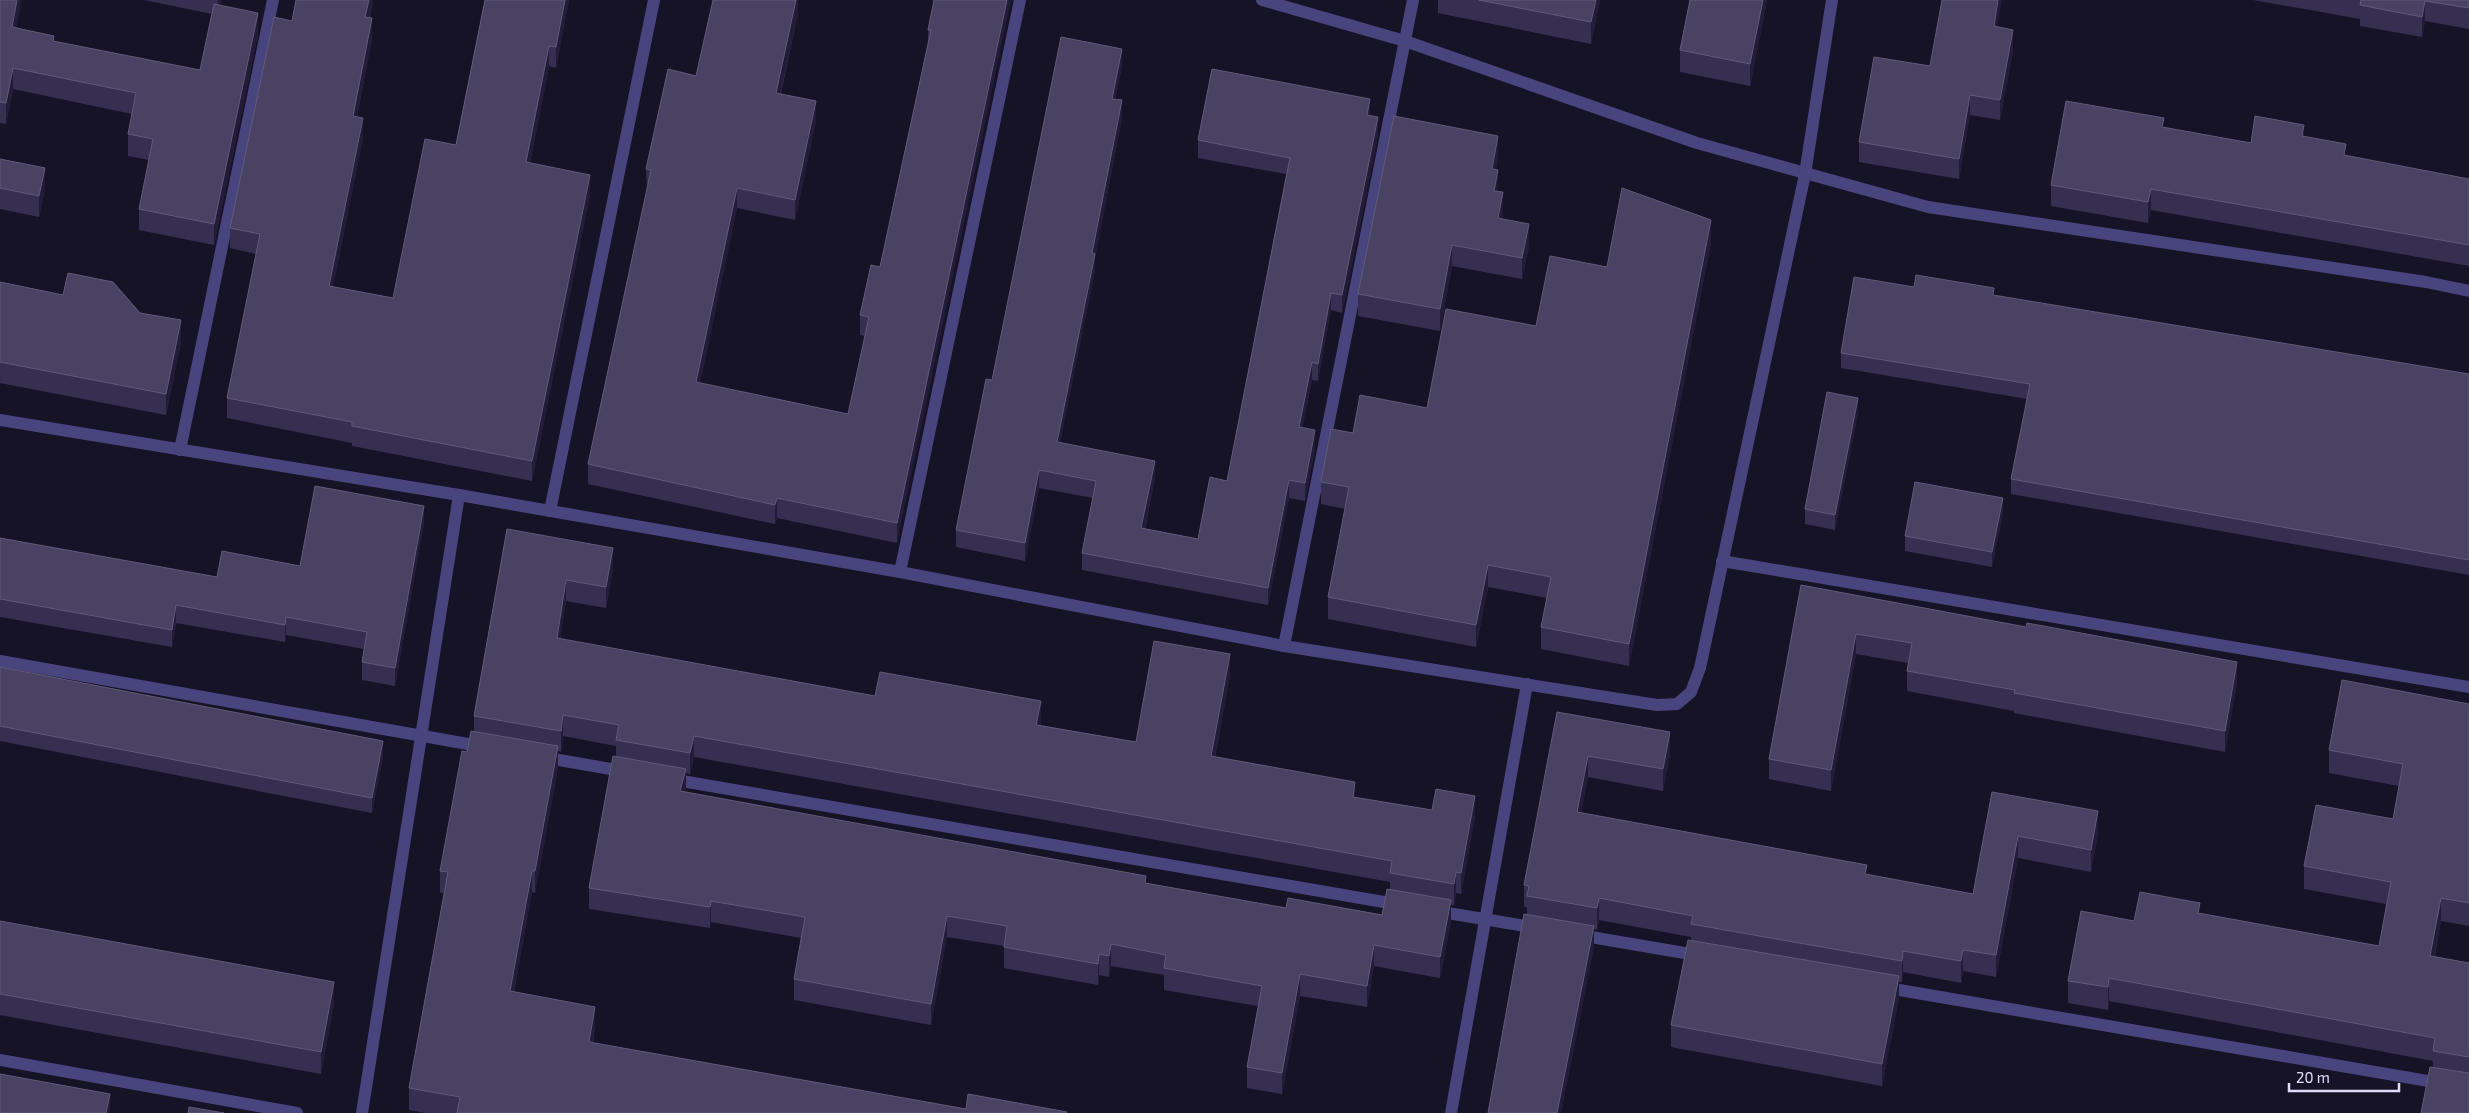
<svg xmlns="http://www.w3.org/2000/svg" width="2469" height="1113" font-family="'Exo 2',sans-serif">
	<rect width="100%" height="100%" fill="#171326"/>
	<g fill="none" stroke-linecap="round" stroke-linejoin="round">
		<!-- street -->
		<g stroke="#48447e" stroke-width="12">
			<polyline points="1262,0 1405,41 1697,143 1928,207 2426,282 2469,291"/>
			<polyline points="0,420 459,495 900,572 1284,646 1657,705 1677,704 1691,692 1700,668 1805,174 1832,0"/>
			<polyline points="180,450 273,0"/>
			<polyline points="550,511 654,0"/>
			<polyline points="1722,561 2469,687"/>
			<polyline points="900,572 1020,0"/>
			<polyline points="1284,646 1413,0"/>
			<polyline points="0,661 485,747"/>
			<polyline points="542,757 628,772"/>
			<polyline points="670,779 1401,905"/>
			<polyline points="1436,911 1537,928"/>
			<polyline points="1579,935 1702,956"/>
			<polyline points="1882,987 2469,1088"/>
			<polyline points="0,1060 297,1113"/>
			<polyline points="362,1113 459,495"/>
			<polyline points="1451,1113 1527,684"/>
		</g>
	</g>
	<!-- wall -->
	<g fill="#372f51" fill-rule="evenodd">
		<polygon points="0,0 16,28 54,41 200,70 212,14 144,0 221,0 220,6 258,34 214,245 139,230 139,209 149,160 128,156 128,134 132,114 13,89 6,124 0,123"/>
		<polygon points="296,0 373,0 370,17 372,38 357,117 363,138 333,287 393,298 456,145 485,0 569,0 556,68 549,66 530,163 590,195 532,481 352,446 352,443 227,418 227,398 256,254 230,248 230,228 292,21"/>
		<polygon points="798,0 798,14 781,93 816,121 795,220 737,208 700,383 848,414 865,336 860,335 860,315 880,267 928,43 928,30 934,0 897,543 777,518 775,524 588,484 588,464 647,189 646,169 696,76"/>
		<polygon points="1438,0 1600,0 1591,44 1438,13"/>
		<polygon points="1690,0 1767,0 1750,86 1680,72 1680,50"/>
		<polygon points="2253,0 2469,0 2469,29 2425,21 2422,37 2360,26 2360,19"/>
		<polygon points="1997,27 2013,51 2000,120 1970,115 1959,179 1859,162 1859,142 1930,66"/>
		<polygon points="1122,66 1115,99 1122,118 1095,257 1095,271 1060,442 1155,478 1145,529 1198,539 1227,481 1286,174 1198,158 1198,140 1370,116 1378,135 1342,313 1331,310 1318,381 1312,380 1302,428 1315,448 1305,501 1289,498 1268,605 1082,570 1082,553 1093,498 1039,488 1025,561 956,547 956,530 992,380"/>
		<polygon points="2164,127 2251,143 2304,137 2346,156 2469,179 2469,266 2151,210 2148,223 2051,206 2051,185"/>
		<polygon points="1498,158 1496,169 1498,191 1503,214 1502,219 1529,246 1522,279 1452,266 1440,331 1358,316 1358,294"/>
		<polygon points="0,159 45,189 39,217 0,209"/>
		<polygon points="1711,242 1629,666 1541,649 1541,627 1547,598 1488,587 1476,647 1328,619 1328,597 1345,509 1321,504 1321,482 1353,433 1427,408 1536,326 1607,267"/>
		<polygon points="0,282 140,313 181,342 166,415 0,383"/>
		<polygon points="1914,287 1994,296 2469,374 2469,575 2011,494 2011,479 2027,399 1841,368 1841,353"/>
		<polygon points="1858,413 1835,530 1805,524 1805,509"/>
		<polygon points="2003,513 1992,567 1905,551 1905,536"/>
		<polygon points="424,523 395,686 362,680 362,662 364,649 286,635 285,642 176,623 172,647 0,617 0,538 217,577 300,566"/>
		<path d="M507,529L613,569L606,608L566,601L560,639L875,696L1041,722L1040,725L1136,742L1230,675L1215,757L1355,797L1475,817L1461,894L1456,893L1454,905H1451V921L1440,978L1374,966L1367,1007L1300,996L1282,1094L1247,1088V1067L1258,1006L1164,990V975L1111,966L1109,977L1099,975L1098,985L1004,968V946L947,937L931,1025L794,1000V979L801,938L711,922L710,928L589,909V888L616,757V746L563,736L561,752L558,751V768L535,893L532,892L514,992L595,1028L593,1043L966,1109L1067,1113H425L409,1110V1088L444,893H440V871L467,752L474,732V716ZM694,757L1390,882V890L1382,915L1286,908L1146,883L685,792L686,773L690,774Z"/>
		<polygon points="1801,585 2237,683 2225,752 2014,713 2014,711 1907,691 1907,671 1908,663 1856,654 1831,791 1769,779 1769,759"/>
		<polygon points="0,667 383,756 372,813 0,741"/>
		<polygon points="2469,704 2469,926 2441,921 2435,956 2469,963 2469,1113 2433,1067 2433,1061 2109,1001 2108,1010 2068,1003 2068,981 2134,921 2200,913 2379,946 2386,904 2304,889 2304,866 2393,819 2399,786 2329,773 2329,750"/>
		<polygon points="1557,712 1670,754 1663,791 1588,777 1581,813 1867,874 1973,894 1992,792 2098,833 2091,872 2018,858 1996,977 1963,971 1961,983 1903,972 1902,982 1899,982 1899,998 1882,1086 1671,1047 1671,1025 1691,941 1691,937 1599,920 1597,930 1594,929 1594,946 1561,1113 1488,1113 1527,915 1527,907 1524,907 1524,885"/>
		<polygon points="0,921 334,1004 321,1074 0,1015"/>
	</g>
	<!-- shaded-wall -->
	<g fill="#221c38">
		<polygon points="17,0 22,0 12,48 12,27"/>
		<polygon points="218,0 221,0 218,15"/>
		<polygon points="369,0 373,0 365,37 365,17"/>
		<polygon points="565,0 569,0 556,68 556,47"/>
		<polygon points="796,0 798,0 798,14 776,112 776,93"/>
		<polygon points="1007,0 1011,0 897,543 897,523"/>
		<polygon points="1596,0 1600,0 1591,44 1591,22"/>
		<polygon points="1763,0 1767,0 1750,86 1750,64"/>
		<polygon points="1998,0 2002,0 1994,47 1994,26"/>
		<polygon points="2425,1 2425,21 2422,37 2422,17"/>
		<polygon points="258,13 258,34 214,245 214,224"/>
		<polygon points="372,18 372,38 353,136 353,116"/>
		<polygon points="2013,30 2013,51 2000,120 2000,100"/>
		<polygon points="549,46 549,66 526,182 526,162"/>
		<polygon points="1122,49 1122,66 1112,116 1112,99"/>
		<polygon points="13,68 13,89 6,124 6,103"/>
		<polygon points="1970,95 1970,115 1959,179 1959,159"/>
		<polygon points="1370,99 1370,117 1367,115"/>
		<polygon points="1122,100 1122,118 1095,257 1095,271 1057,459 1057,442 1092,253"/>
		<polygon points="816,101 816,121 795,220 795,200"/>
		<polygon points="1378,117 1378,135 1342,313 1342,295"/>
		<polygon points="363,118 363,138 329,307 329,286"/>
		<polygon points="2304,125 2304,145 2302,136"/>
		<polygon points="1498,136 1498,158 1492,190 1492,169"/>
		<polygon points="45,168 45,189 39,217 39,196"/>
		<polygon points="1498,170 1498,192 1494,191"/>
		<polygon points="590,175 590,195 532,481 532,461"/>
		<polygon points="737,188 737,208 696,402 696,382"/>
		<polygon points="2151,189 2151,210 2148,223 2148,202"/>
		<polygon points="1503,192 1503,214 1498,240 1498,218"/>
		<polygon points="1711,220 1711,242 1629,666 1629,644"/>
		<polygon points="1529,224 1529,246 1522,279 1522,258"/>
		<polygon points="1452,245 1452,266 1440,331 1440,309"/>
		<polygon points="1331,293 1331,310 1318,381 1318,364"/>
		<polygon points="181,320 181,342 166,415 166,394"/>
		<polygon points="1312,362 1312,380 1299,445 1299,427"/>
		<polygon points="1858,398 1858,413 1835,530 1835,515"/>
		<polygon points="1315,430 1315,448 1305,501 1305,483"/>
		<polygon points="1155,461 1155,478 1141,546 1141,528"/>
		<polygon points="1039,470 1039,488 1025,561 1025,543"/>
		<polygon points="1289,480 1289,498 1268,605 1268,588"/>
		<polygon points="777,498 777,518 775,524 775,505"/>
		<polygon points="2003,498 2003,513 1992,567 1992,552"/>
		<polygon points="424,506 424,523 395,686 395,668"/>
		<polygon points="613,548 613,569 606,608 606,587"/>
		<polygon points="1488,565 1488,587 1476,647 1476,625"/>
		<polygon points="566,580 566,601 557,659 557,638"/>
		<polygon points="176,605 176,623 172,647 172,630"/>
		<polygon points="286,617 286,635 285,642 285,625"/>
		<polygon points="1856,634 1856,654 1831,791 1831,770"/>
		<polygon points="1230,654 1230,675 1211,777 1211,756"/>
		<polygon points="2237,662 2237,683 2225,752 2225,731"/>
		<polygon points="1041,701 1041,722 1036,746 1036,725"/>
		<polygon points="563,715 563,736 561,752 561,731"/>
		<polygon points="1670,732 1670,754 1663,791 1663,769"/>
		<polygon points="694,736 694,757 690,774 690,753"/>
		<polygon points="383,741 383,756 372,813 372,798"/>
		<polygon points="558,746 558,768 535,893 535,871"/>
		<polygon points="1588,756 1588,777 1577,834 1577,812"/>
		<polygon points="686,769 686,790 680,812 680,791"/>
		<polygon points="1355,782 1355,803 1353,797"/>
		<polygon points="1475,796 1475,817 1461,894 1461,873"/>
		<polygon points="2098,811 2098,833 2091,872 2091,850"/>
		<polygon points="2018,836 2018,858 1996,977 1996,955"/>
		<polygon points="532,871 532,892 510,1013 510,991"/>
		<polygon points="1456,872 1456,893 1454,905 1454,884"/>
		<polygon points="1599,898 1599,920 1597,930 1597,908"/>
		<polygon points="2441,898 2441,921 2430,979 2430,956"/>
		<polygon points="1451,900 1451,921 1440,978 1440,957"/>
		<polygon points="711,901 711,922 710,928 710,907"/>
		<polygon points="947,916 947,937 931,1025 931,1004"/>
		<polygon points="1594,926 1594,946 1561,1113 1557,1113"/>
		<polygon points="1111,944 1111,966 1109,977 1109,956"/>
		<polygon points="1374,945 1374,966 1367,1007 1367,986"/>
		<polygon points="1963,950 1963,971 1961,983 1961,961"/>
		<polygon points="1903,951 1903,972 1902,982 1902,961"/>
		<polygon points="1099,954 1099,975 1098,985 1098,964"/>
		<polygon points="1300,974 1300,996 1282,1094 1282,1073"/>
		<polygon points="1899,976 1899,998 1882,1086 1882,1064"/>
		<polygon points="2109,978 2109,1001 2108,1010 2108,987"/>
		<polygon points="334,982 334,1004 321,1074 321,1052"/>
		<polygon points="595,1007 595,1028 589,1064 589,1042"/>
		<polygon points="110,1094 110,1113 106,1113"/>
	</g>
	<!-- building -->
	<g fill="#494263" stroke="#615a7b">
		<polygon points="0,0 17,0 12,27 54,36 53,41 200,70 214,4 258,13 214,224 139,209 153,139 128,134 136,93 13,68 6,103 0,102"/>
		<polygon points="296,0 369,0 365,17 372,18 353,116 363,118 329,286 393,298 425,139 456,145 485,0 565,0 556,47 549,46 526,162 590,175 532,461 352,426 352,422 227,398 260,234 230,228 274,17 292,21"/>
		<polygon points="713,0 796,0 776,93 816,101 795,200 737,188 696,382 848,414 869,317 860,315 871,265 880,267 931,30 928,30 934,0 1007,0 897,523 777,498 775,505 588,464 651,170 646,169 668,69 696,76"/>
		<polygon points="1479,0 1596,0 1591,22"/>
		<polygon points="1690,0 1763,0 1750,64 1680,50"/>
		<polygon points="1942,0 1998,0 1994,26 2013,30 2000,100 1970,95 1959,159 1859,142 1874,57 1930,66"/>
		<polygon points="2361,0 2469,0 2469,8 2425,1 2422,17 2360,5"/>
		<polygon points="1061,37 1122,49 1112,99 1122,100 1092,253 1095,254 1057,442 1155,461 1141,528 1198,539 1210,477 1227,481 1290,158 1198,140 1212,69 1370,99 1367,115 1378,117 1342,295 1331,293 1318,364 1312,362 1299,427 1315,430 1305,483 1289,480 1268,588 1082,553 1096,481 1039,470 1025,543 956,530 986,379 992,380"/>
		<polygon points="2066,101 2164,118 2162,127 2251,143 2255,116 2304,125 2302,136 2346,144 2344,155 2469,179 2469,245 2151,189 2148,202 2051,185"/>
		<polygon points="1394,116 1498,136 1492,169 1498,170 1494,191 1503,192 1498,218 1529,224 1522,258 1452,245 1440,309 1358,294"/>
		<polygon points="0,159 45,168 39,196 0,188"/>
		<polygon points="1622,188 1711,220 1629,644 1541,627 1551,577 1488,565 1476,625 1328,597 1349,487 1321,482 1331,429 1353,433 1360,395 1427,408 1446,309 1536,326 1550,256 1607,267"/>
		<polygon points="68,273 113,282 140,313 181,320 166,394 0,362 0,282 63,295"/>
		<polygon points="1916,275 1994,288 1993,295 2469,374 2469,560 2011,479 2030,384 1841,353 1854,277 1914,287"/>
		<polygon points="1827,392 1858,398 1835,515 1805,509"/>
		<polygon points="1915,482 2003,498 1992,552 1905,536"/>
		<polygon points="315,486 424,506 395,668 362,662 367,632 286,617 285,625 176,605 172,630 0,599 0,538 217,577 222,551 300,566"/>
		<polygon points="507,529 613,548 606,587 566,580 557,638 875,696 880,672 1041,701 1036,725 1136,742 1154,641 1230,654 1211,756 1355,782 1353,797 1432,810 1436,789 1475,796 1461,873 1456,872 1454,884 1390,873 1392,861 694,736 690,753 616,740 619,725 563,715 561,731 474,716"/>
		<polygon points="1801,585 2026,627 2027,623 2237,662 2225,731 2014,693 2015,690 1907,671 1912,643 1856,634 1831,770 1769,759"/>
		<polygon points="0,667 383,741 372,798 0,726"/>
		<polygon points="2342,680 2469,704 2469,903 2441,898 2430,956 2469,963 2469,1057 2433,1051 2435,1038 2109,978 2108,987 2068,981 2081,911 2134,921 2140,892 2200,903 2198,913 2379,946 2391,882 2304,866 2316,805 2393,819 2403,764 2329,750"/>
		<polygon points="1557,712 1670,732 1663,769 1588,756 1577,812 1867,865 1865,874 1973,894 1992,792 2098,811 2091,850 2018,836 1996,955 1963,950 1961,961 1903,951 1902,961 1691,924 1693,916 1599,898 1597,908 1527,896 1529,886 1524,885"/>
		<polygon points="471,731 558,746 535,871 532,871 510,991 595,1007 589,1042 966,1109 968,1094 1067,1112 1066,1113 457,1113 460,1097 409,1088 448,872 440,871 462,751 467,752"/>
		<polygon points="613,756 686,769 680,791 1146,876 1145,883 1286,908 1288,898 1382,915 1387,889 1451,900 1440,957 1374,945 1367,986 1300,974 1282,1073 1247,1067 1262,986 1164,968 1166,955 1111,944 1109,956 1099,954 1098,964 1004,947 1007,926 947,916 931,1004 794,979 805,917 711,901 710,907 589,888"/>
		<polygon points="1524,914 1594,926 1557,1113 1488,1113"/>
		<polygon points="0,921 334,982 321,1052 0,994"/>
		<polygon points="1688,940 1899,976 1882,1064 1671,1025"/>
		<polygon points="2430,1067 2469,1073 2469,1113 2421,1113"/>
		<polygon points="0,1074 110,1094 106,1113 0,1113"/>
		<polygon points="189,1107 224,1113 188,1113"/>
	</g>
	<!-- scale -->
	<path d="M2289 1083v8h110v-8" fill="none" stroke="#e1dcfa" stroke-width="2.5"/>
	<text x="2296" y="1083" font-size="15" fill="#e1dcfa" stroke="#171326" stroke-width="4" paint-order="stroke">20 m</text>
</svg>
